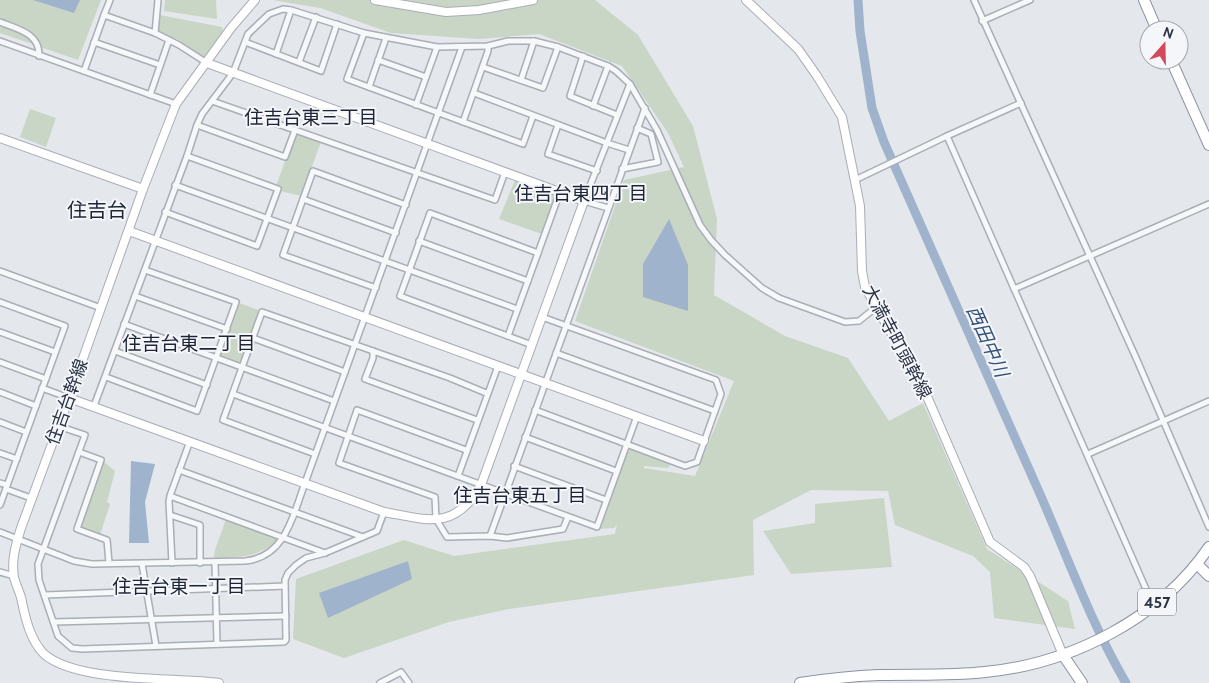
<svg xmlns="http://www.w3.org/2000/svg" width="1209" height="683" font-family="Cabin,'Noto Sans JP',sans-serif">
	<rect width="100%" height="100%" fill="#e4e7ec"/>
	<!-- green -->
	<g fill="#c9d6c5">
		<polygon points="0,0 101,0 78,60 0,33"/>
		<polygon points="165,0 216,0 217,19 164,11"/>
		<polygon points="273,0 595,0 638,35 693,126 717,219 714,295 785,336 848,358 889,421 923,403 987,549 1068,601 1075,629 994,618 990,572 973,556 895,525 888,491 811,490 753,520 754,575 509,609 449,622 344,658 293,639 296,579 404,540 454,556 615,534 617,525 614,528 597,529 626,452 632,449 671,464 668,468 644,466 644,468 695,476 734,381 575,321 624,180 684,167 668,133 622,66 539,34 479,39 391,33 320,8"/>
		<polygon points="160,15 222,27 223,34 205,56 201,57 179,40 158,32"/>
		<polygon points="30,109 56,118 46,147 20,137"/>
		<polygon points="298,133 321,142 301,196 280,191 280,188 276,186 295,134"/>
		<polygon points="515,180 553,193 555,199 542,234 499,219"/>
		<polygon points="239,303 259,310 241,361 238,363 222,358 220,354"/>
		<polygon points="103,461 115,471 107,502 110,504 100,535 81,527 81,524"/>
		<polygon points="884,498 892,567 791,574 763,531 815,523 815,504"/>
		<path d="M226,519L278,539C259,558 240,557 214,558L215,550Z"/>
	</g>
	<!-- water -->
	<g fill="#9fb4cc">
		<polygon points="33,0 80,0 74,13"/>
		<polygon points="669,219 688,265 688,311 643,297 643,264"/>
		<polygon points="131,461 155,464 145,502 149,543 129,543"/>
		<polygon points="408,561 412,579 328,618 319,593"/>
	</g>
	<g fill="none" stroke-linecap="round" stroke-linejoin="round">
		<!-- river -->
		<path stroke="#9fb4cc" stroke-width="9" d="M858,0L860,31L872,108L884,142C936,259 988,377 1040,494C1068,558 1091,623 1126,683"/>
		<!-- street casing -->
		<g stroke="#a9aeb7" stroke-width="8">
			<g id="street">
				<polyline points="974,0 1137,360 1209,527"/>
				<polyline points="104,15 110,0"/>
				<polyline points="982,21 1030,0"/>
				<path d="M0,22C17,29 40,33 39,56"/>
				<polyline points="155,33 158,0"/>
				<polyline points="364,33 347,79 523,144 533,116"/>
				<polyline points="0,41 176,104"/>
				<polyline points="94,42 160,65"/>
				<polyline points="245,42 321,71 337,24"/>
				<polyline points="276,54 291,10"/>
				<polyline points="583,56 570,96 617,115"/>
				<polyline points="378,60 426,77"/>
				<polyline points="299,62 316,17"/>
				<polyline points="483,67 543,88 558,47"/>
				<polyline points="84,71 104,15 155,33 179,45 207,63"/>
				<polyline points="521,80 534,41"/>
				<polyline points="369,87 386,38"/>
				<polyline points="474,93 607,143 629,150"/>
				<polyline points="150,95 169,40"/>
				<polyline points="212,101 495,200 505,172"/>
				<polyline points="416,105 437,47"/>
				<polyline points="593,106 608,66"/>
				<polyline points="463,122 488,51 488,46"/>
				<polyline points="197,125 285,157 295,130"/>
				<polyline points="558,125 548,154 597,171"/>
				<polyline points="947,136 1153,605"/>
				<polyline points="622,169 658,162 651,134 637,128"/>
				<polyline points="855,180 947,136 1021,103"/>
				<polyline points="175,185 517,309"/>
				<polyline points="303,199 396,233"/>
				<polyline points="608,208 584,201 630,84"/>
				<polyline points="165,212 257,246 278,189 187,156"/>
				<polyline points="419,241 528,281"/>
				<polyline points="0,271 101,308"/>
				<polyline points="376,288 283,255 313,171 406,205"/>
				<polyline points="1014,289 1209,204"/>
				<polyline points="135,296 227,329"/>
				<polyline points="0,302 65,326 0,505"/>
				<polyline points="124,324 334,401"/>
				<polyline points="0,332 55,352"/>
				<polyline points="508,336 560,192"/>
				<polyline points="253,338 345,372"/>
				<polyline points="532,345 400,296 430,213 538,253"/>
				<polyline points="115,351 207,385"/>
				<polyline points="373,351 373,358 365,379 477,420"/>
				<polyline points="556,353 715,411"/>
				<polyline points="0,362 46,379"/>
				<polyline points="106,377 197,411 236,302 145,270"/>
				<polyline points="42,388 69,398"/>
				<polyline points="0,392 36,406"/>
				<polyline points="233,394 597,527 637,416"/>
				<polyline points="94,406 187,156 197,125 202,114 233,73 248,34 269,14 283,9 291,10 364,33 437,47 488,46 508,41 534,41 558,47 608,66 616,71 630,84 657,130 700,225 711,240 725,255 762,288 779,298 845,322 859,321 875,308"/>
				<polyline points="535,410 685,466 697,462 721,394 716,380 542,317"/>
				<polyline points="0,422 26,432"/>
				<polyline points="58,426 85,435 38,564 39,580 58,636 72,648 82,649 284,642 286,640 285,580 288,573 296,565 306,558 325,553 377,531 384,512"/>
				<polyline points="525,437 616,471"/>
				<polyline points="466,450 357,410 339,463 435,497 436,519 447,537 490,536 507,538 563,529 568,517"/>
				<polyline points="79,452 101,460 77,529 107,540 109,563"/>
				<polyline points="0,453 17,459"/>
				<polyline points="315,454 223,420 262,312 450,378 486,393"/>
				<polyline points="1088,454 1209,401"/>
				<polyline points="514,466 606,500"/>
				<polyline points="179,470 363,537"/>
				<polyline points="458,476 498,366"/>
				<polyline points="0,483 7,485"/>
				<polyline points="6,489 31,498"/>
				<polyline points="170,496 325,553"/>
				<polyline points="170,515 200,525 200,563"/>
				<path d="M0,532L74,561L92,564L245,561C286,557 293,515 305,483L462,47"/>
				<polyline points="490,536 645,108"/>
				<polyline points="172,563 169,501 171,493 190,441"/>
				<polyline points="215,563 217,644"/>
				<polyline points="142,564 156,646"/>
				<polyline points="0,572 14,576"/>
				<polyline points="45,595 285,586"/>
				<polyline points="54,622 286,616"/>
				<polyline points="380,683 401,672 409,683"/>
			</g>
		</g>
		<!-- secondary casing -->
		<g stroke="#a9aeb7" stroke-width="10">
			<g id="secondary">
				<polyline points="375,0 446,12 479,10 533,0"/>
				<polyline points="746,0 798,49 817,76 842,117 860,206 862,271 865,287 926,394 990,542 1024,567 1030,576 1063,655"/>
				<polyline points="0,138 143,189"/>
				<polyline points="129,231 704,441"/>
				<path d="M69,398L384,512C428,520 455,531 481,485L584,201L207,63"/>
				<path d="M219,683C174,677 77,683 44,654C31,641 26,621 22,602C21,594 16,586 14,577C11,560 16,544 21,528L69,398L143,189L176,104L231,28L255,0"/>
			</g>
		</g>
		<!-- highway casing -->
		<g stroke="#8b94a3" stroke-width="12">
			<g id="highway">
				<polyline points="1144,0 1157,30"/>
				<polyline points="1171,60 1209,145"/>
				<polyline points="1197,564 1209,576"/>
				<polyline points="1063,655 1082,683"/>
				<path d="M800,683C826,679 852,676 879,675C914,674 949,676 985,672C1070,664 1160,619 1209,547"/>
			</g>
		</g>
		<!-- street -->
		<use href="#street" stroke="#f7f8fa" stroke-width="5"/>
		<!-- secondary -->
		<use href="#secondary" stroke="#fff" stroke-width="8"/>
		<!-- highway -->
		<use href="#highway" stroke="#fff" stroke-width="10"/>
	</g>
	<g text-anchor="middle" stroke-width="4" stroke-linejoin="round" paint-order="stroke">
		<!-- shield labels -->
		<rect fill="#f4f6f9" stroke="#676e7b" stroke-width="1" x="1138" y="588.5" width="38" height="27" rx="4"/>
		<g font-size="16" font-weight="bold" fill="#2b3445">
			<text x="1157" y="608">457</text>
		</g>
		<!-- street labels -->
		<g font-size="18" fill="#2b3445" stroke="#f4f6f9">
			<text transform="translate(897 342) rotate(62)" y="6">大満寺町頭幹線</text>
			<text transform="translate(67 402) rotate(-70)" y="6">住吉台幹線</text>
		</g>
		<!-- neighbourhood labels -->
		<g font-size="19" fill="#1d2536" stroke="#f4f6f9">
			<text x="311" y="124">住吉台東三丁目</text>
			<text x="581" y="200">住吉台東四丁目</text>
			<text x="189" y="350">住吉台東二丁目</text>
			<text x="520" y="502">住吉台東五丁目</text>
			<text x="179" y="593">住吉台東一丁目</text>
		</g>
		<!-- water labels -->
		<g font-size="19" font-style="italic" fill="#34527a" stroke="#f4f6f9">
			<text transform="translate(988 341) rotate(66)" y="7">西田中川</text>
		</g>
		<!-- quarter labels -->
		<g font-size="20" fill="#1d2536" stroke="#f4f6f9">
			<text x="97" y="217">住吉台</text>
		</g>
	</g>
	<!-- north arrow -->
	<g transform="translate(1164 45) rotate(20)"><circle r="24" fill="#f4f6f9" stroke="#a4a8b1"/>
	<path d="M0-4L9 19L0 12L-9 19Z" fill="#d1495b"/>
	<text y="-8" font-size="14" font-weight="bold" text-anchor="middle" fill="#2b3445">N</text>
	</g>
</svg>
